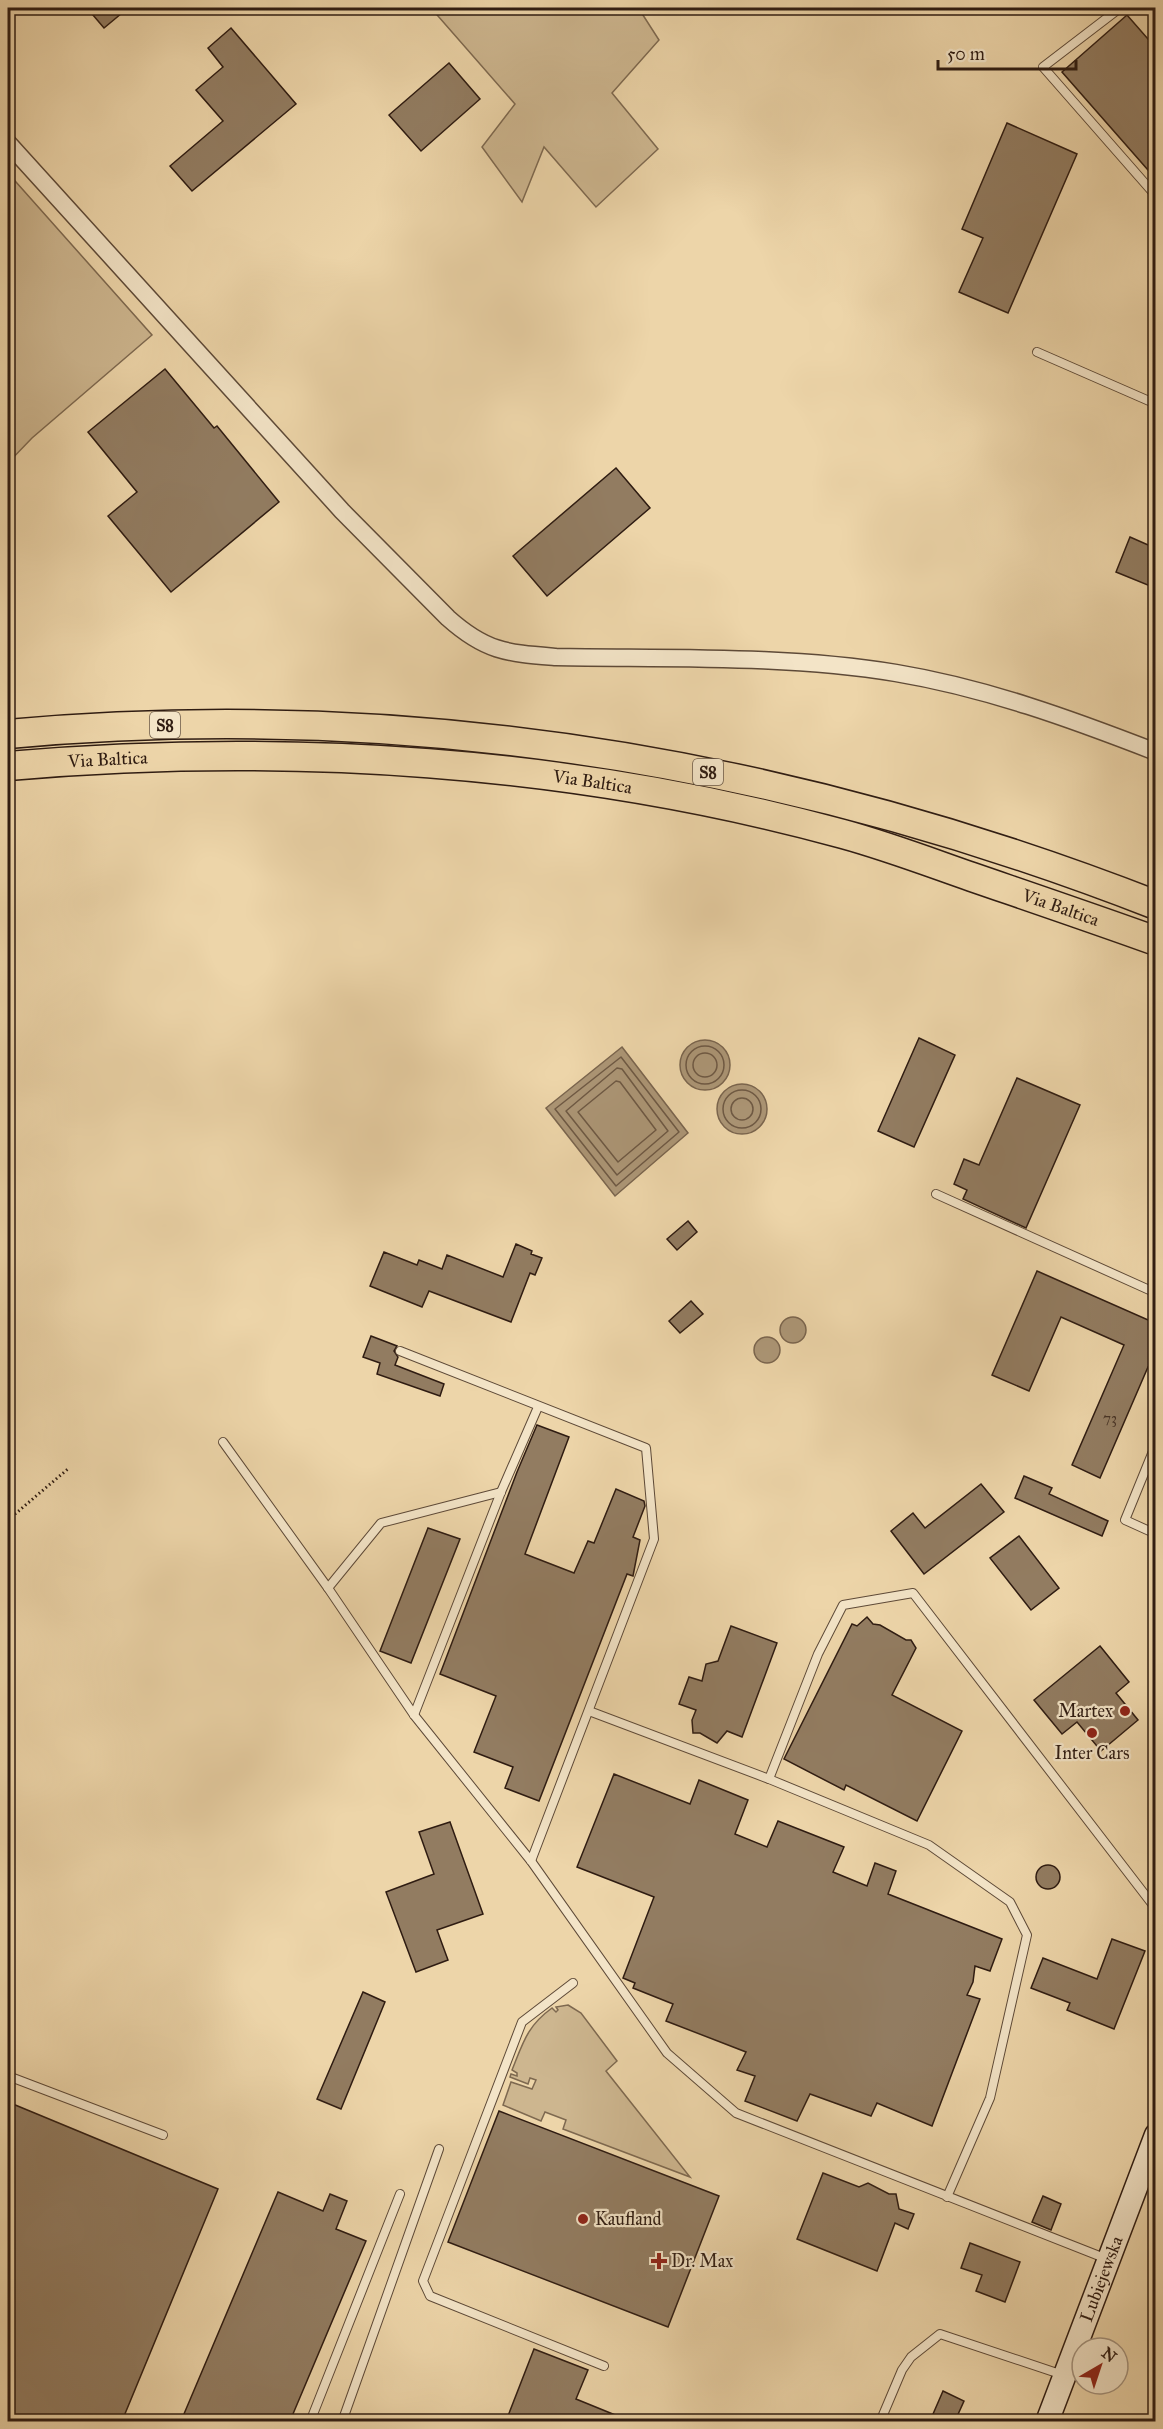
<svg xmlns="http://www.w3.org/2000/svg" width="1163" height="2429" font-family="'IM FELL Great Primer',serif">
	<rect width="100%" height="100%" fill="#edd5a9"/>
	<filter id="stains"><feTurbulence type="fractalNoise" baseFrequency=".00333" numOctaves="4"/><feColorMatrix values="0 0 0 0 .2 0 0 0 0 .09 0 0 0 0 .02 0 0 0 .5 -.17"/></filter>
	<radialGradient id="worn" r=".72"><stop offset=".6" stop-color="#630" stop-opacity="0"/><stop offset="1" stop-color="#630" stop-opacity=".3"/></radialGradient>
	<!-- green -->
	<g fill="#cdb68f" stroke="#7e6950" stroke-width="1.5">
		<polygon points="431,8 645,8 641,12 659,40 612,93 658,149 596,207 544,147 522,202 482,147 515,104"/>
		<polygon points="8,173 152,335 32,438 8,463"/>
		<path d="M568,2005L581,2013L617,2061L606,2071L690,2177L563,2129L566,2120L545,2112L541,2121L503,2105L511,2082L532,2089L536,2080L530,2078L528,2084L510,2077L511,2074L517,2076V2073L512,2070C523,2043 527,2026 552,2008L556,2012L558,2010L556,2007Z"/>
	</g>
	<!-- water -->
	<g fill="#ac9676" stroke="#7a654e" stroke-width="1.5">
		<circle cx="705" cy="1065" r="25"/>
		<polygon points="622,1047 688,1133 615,1196 546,1108"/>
		<circle cx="742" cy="1109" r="25"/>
		<circle cx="793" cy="1330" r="13"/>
		<circle cx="767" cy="1350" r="13"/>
	</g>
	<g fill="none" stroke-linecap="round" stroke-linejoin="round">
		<!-- shore -->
		<g stroke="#6e5944" stroke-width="1.5">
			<circle cx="705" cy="1065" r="19"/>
			<circle cx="705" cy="1065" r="12"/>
			<polygon points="621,1057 679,1132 616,1186 555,1109"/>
			<polygon points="617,1068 622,1069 668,1131 617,1175 566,1111"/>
			<polygon points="616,1081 620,1082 656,1130 618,1162 578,1112"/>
			<circle cx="742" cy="1109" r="19"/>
			<circle cx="742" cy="1109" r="11"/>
		</g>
	</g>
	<!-- building -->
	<g fill="#927c61" stroke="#2f1c12" stroke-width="1.5">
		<polygon points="101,8 128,8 104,28 93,15"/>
		<polygon points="1127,15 1155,47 1155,178 1062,72"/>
		<polygon points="231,28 296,104 192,191 170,166 223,121 196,90 223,67 208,48"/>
		<polygon points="449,63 480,99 421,151 389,115"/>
		<polygon points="1007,123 1077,154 1008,313 959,292 983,238 962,229"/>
		<polygon points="165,369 214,428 217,426 279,502 171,592 108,516 137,492 88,432"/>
		<polygon points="616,468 650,508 547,596 513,556"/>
		<polygon points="1130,537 1155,548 1155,588 1116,572"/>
		<polygon points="919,1038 955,1055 914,1147 878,1131"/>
		<polygon points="1017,1078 1080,1105 1026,1228 963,1199 967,1190 954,1184 964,1159 979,1165"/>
		<polygon points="688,1221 697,1232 677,1250 667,1239"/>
		<polygon points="516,1244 532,1251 531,1254 542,1258 535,1275 530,1273 511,1322 429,1291 422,1307 370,1286 384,1252 417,1265 419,1260 442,1269 447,1255 503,1277"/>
		<polygon points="1037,1271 1155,1323 1155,1370 1148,1367 1100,1478 1072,1465 1124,1345 1061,1317 1029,1391 992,1375"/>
		<polygon points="691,1301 703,1314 680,1333 669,1321"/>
		<polygon points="371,1336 397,1346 394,1351 398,1357 395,1365 444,1384 440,1396 377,1374 380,1363 363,1357"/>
		<polygon points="537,1425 569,1437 525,1554 574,1573 588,1541 594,1543 616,1489 644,1501 645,1506 633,1537 640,1540 633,1576 627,1574 539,1801 505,1788 513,1767 474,1752 496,1696 440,1674 517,1472"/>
		<polygon points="1024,1476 1052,1488 1049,1494 1108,1521 1102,1536 1015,1498"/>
		<polygon points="981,1484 1004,1512 924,1574 891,1531 913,1513 925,1528"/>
		<polygon points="428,1528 460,1539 411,1663 380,1651"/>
		<polygon points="1019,1536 1059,1588 1031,1610 990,1558"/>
		<polygon points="867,1617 873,1624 880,1625 906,1640 911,1640 916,1648 892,1695 962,1731 917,1821 846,1785 844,1790 784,1759 852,1624 857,1626"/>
		<polygon points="731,1626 777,1643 742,1737 727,1731 717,1743 700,1733 693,1733 692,1720 696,1710 679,1704 689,1677 702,1681 706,1664 718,1661"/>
		<polygon points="1100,1646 1129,1682 1116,1693 1138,1720 1101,1751 1077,1722 1062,1734 1034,1700"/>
		<polygon points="614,1774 690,1804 699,1780 748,1800 735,1834 767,1847 778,1821 844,1847 833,1872 867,1886 875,1863 896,1871 888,1894 1002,1939 990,1971 975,1966 973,1982 967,1995 980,1999 932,2126 877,2103 871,2116 810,2094 797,2121 745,2101 755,2076 737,2070 746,2052 666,2021 673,2004 633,1988 635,1983 623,1978 654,1897 577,1867"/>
		<polygon points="450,1822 483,1914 437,1930 448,1960 416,1972 386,1892 434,1874 419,1832"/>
		<circle cx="1048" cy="1877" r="12"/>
		<polygon points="1112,1939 1145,1951 1114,2029 1067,2010 1070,2003 1031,1988 1043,1958 1097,1979"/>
		<polygon points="363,1992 385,2002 341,2109 317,2099"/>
		<polygon points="8,2102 218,2189 122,2421 8,2421"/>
		<polygon points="499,2111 719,2196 668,2327 448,2242"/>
		<polygon points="823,2173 859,2187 868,2183 889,2194 896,2194 899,2209 914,2214 908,2229 895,2223 877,2271 797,2239"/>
		<polygon points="278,2192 323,2211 330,2194 347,2201 336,2229 366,2241 290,2421 181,2421"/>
		<polygon points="1043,2196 1061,2204 1051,2230 1032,2222"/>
		<polygon points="970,2243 1020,2262 1005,2302 976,2291 982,2275 961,2268"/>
		<polygon points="534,2349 588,2370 576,2399 630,2421 506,2421"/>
		<polygon points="943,2391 964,2401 955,2421 930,2421"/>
	</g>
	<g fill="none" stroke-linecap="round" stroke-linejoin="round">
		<!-- lane casing -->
		<g stroke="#5e4a38" stroke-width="10">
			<g id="lane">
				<polyline points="1120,8 1043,67 1156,196"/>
				<polyline points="1037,352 1156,404"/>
				<polyline points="936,1194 1156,1293"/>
				<polyline points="400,1351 646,1448 654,1539 531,1861"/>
				<polyline points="223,1442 328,1588 414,1715 531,1861 667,2053 736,2113 1107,2259"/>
				<polyline points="1156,1444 1125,1520 1156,1534"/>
				<polyline points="328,1588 381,1523 501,1492"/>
				<polyline points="589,1711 769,1779 929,1845 1010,1902 1027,1935 990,2098 947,2197"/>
				<polyline points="414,1715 501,1492 538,1407"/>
				<polyline points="769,1779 818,1654 843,1605 913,1593 1156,1909"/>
				<polyline points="573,1983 522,2022 423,2281 430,2296 604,2366"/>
				<polyline points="8,2076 163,2135"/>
				<polyline points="310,2422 400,2194"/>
				<polyline points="342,2422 439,2149"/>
				<polyline points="880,2422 902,2370 911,2357 940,2334 1063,2375"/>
			</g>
		</g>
		<!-- street casing -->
		<g stroke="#5e4a38" stroke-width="19">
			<path id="street" d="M8,143L342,511L448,618C486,652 507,653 556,657C667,659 787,655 896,673C986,688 1071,719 1156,752"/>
		</g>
		<!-- secondary casing -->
		<g stroke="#2f1c12" stroke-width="25">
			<g id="secondary">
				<path id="s1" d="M1047,2422L1156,2135"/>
			</g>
		</g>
		<!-- highway casing -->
		<g stroke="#2f1c12" stroke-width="31">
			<g id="highway">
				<path d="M8,734C403,698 787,761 1156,905"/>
				<path id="s2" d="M8,766C286,742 573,760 843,834C887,846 929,862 972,877C1033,898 1095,919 1156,941"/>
			</g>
		</g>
		<!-- path -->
		<polyline stroke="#2f1c12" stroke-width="3" stroke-dasharray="1.5 3" stroke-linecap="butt" points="8,1520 69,1468"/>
		<!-- lane -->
		<use href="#lane" stroke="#f3e4c7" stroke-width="8"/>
		<!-- street -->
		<use href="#street" stroke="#f3e4c7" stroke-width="16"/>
		<!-- secondary -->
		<use href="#secondary" stroke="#f3e4c7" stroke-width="22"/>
		<!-- highway -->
		<use href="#highway" stroke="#edd5a9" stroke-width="28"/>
	</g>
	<!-- markers -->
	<g fill="#8f2418" stroke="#f3e4c7" stroke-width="2">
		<circle cx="1125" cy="1711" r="6"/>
		<circle cx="1092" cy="1733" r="6"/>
		<circle cx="583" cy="2219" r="6"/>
		<path d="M656 2252h6v6h6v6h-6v6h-6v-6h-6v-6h6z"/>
	</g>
	<g text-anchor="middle" stroke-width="4.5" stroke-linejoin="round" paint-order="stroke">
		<!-- number labels -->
		<g font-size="15" fill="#483426">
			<text x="1110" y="1423">73</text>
		</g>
		<!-- shield labels -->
		<g fill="#f3e4c7" stroke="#6a5848" stroke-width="1.5">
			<rect x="150" y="712" width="30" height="26" rx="4.5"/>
			<rect x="693" y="759" width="30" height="26" rx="4.5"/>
		</g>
		<g font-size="16" font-weight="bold" fill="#2f1c12">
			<text x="165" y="731">S8</text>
			<text x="708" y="778">S8</text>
		</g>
		<!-- street labels -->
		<g font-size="18" fill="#2f1c12" stroke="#f3e4c7">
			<text dy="6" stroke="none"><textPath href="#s2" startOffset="100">Via Baltica</textPath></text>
			<text dy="6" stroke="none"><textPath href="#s2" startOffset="586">Via Baltica</textPath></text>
			<text dy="6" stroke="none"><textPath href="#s2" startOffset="1072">Via Baltica</textPath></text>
			<text dy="6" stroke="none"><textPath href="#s1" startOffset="153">Lubiejewska</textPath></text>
		</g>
		<!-- poi labels -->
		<g font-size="18" fill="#2f1c12" stroke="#f3e4c7" text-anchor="start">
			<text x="1113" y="1717" text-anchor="end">Martex</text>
			<text x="1092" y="1759" text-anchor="middle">Inter Cars</text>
			<text x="595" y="2225">Kaufland</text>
			<text x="671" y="2267">Dr. Max</text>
		</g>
	</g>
	<!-- margin -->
	<rect width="1163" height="2429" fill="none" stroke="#edd5a9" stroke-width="30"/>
	<rect x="9" y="9" width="1145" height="2411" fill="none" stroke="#2f1c12" stroke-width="3"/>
	<rect x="15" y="15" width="1133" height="2399" fill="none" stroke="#2f1c12" stroke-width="1.5"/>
	<!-- north arrow -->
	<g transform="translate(1100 2366) rotate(39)"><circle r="28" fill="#f3e4c7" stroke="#a5947f" stroke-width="1.5"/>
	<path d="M0-4.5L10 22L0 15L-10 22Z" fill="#8f2418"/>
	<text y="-9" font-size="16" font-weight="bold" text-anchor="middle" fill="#2f1c12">N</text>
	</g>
	<!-- scale -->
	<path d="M938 60v9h138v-9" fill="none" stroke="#2f1c12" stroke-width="3"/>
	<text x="947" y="60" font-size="18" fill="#2f1c12" stroke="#f3e4c7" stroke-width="4.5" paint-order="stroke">50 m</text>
	<rect width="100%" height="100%" filter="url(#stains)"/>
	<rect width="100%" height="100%" fill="url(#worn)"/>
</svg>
